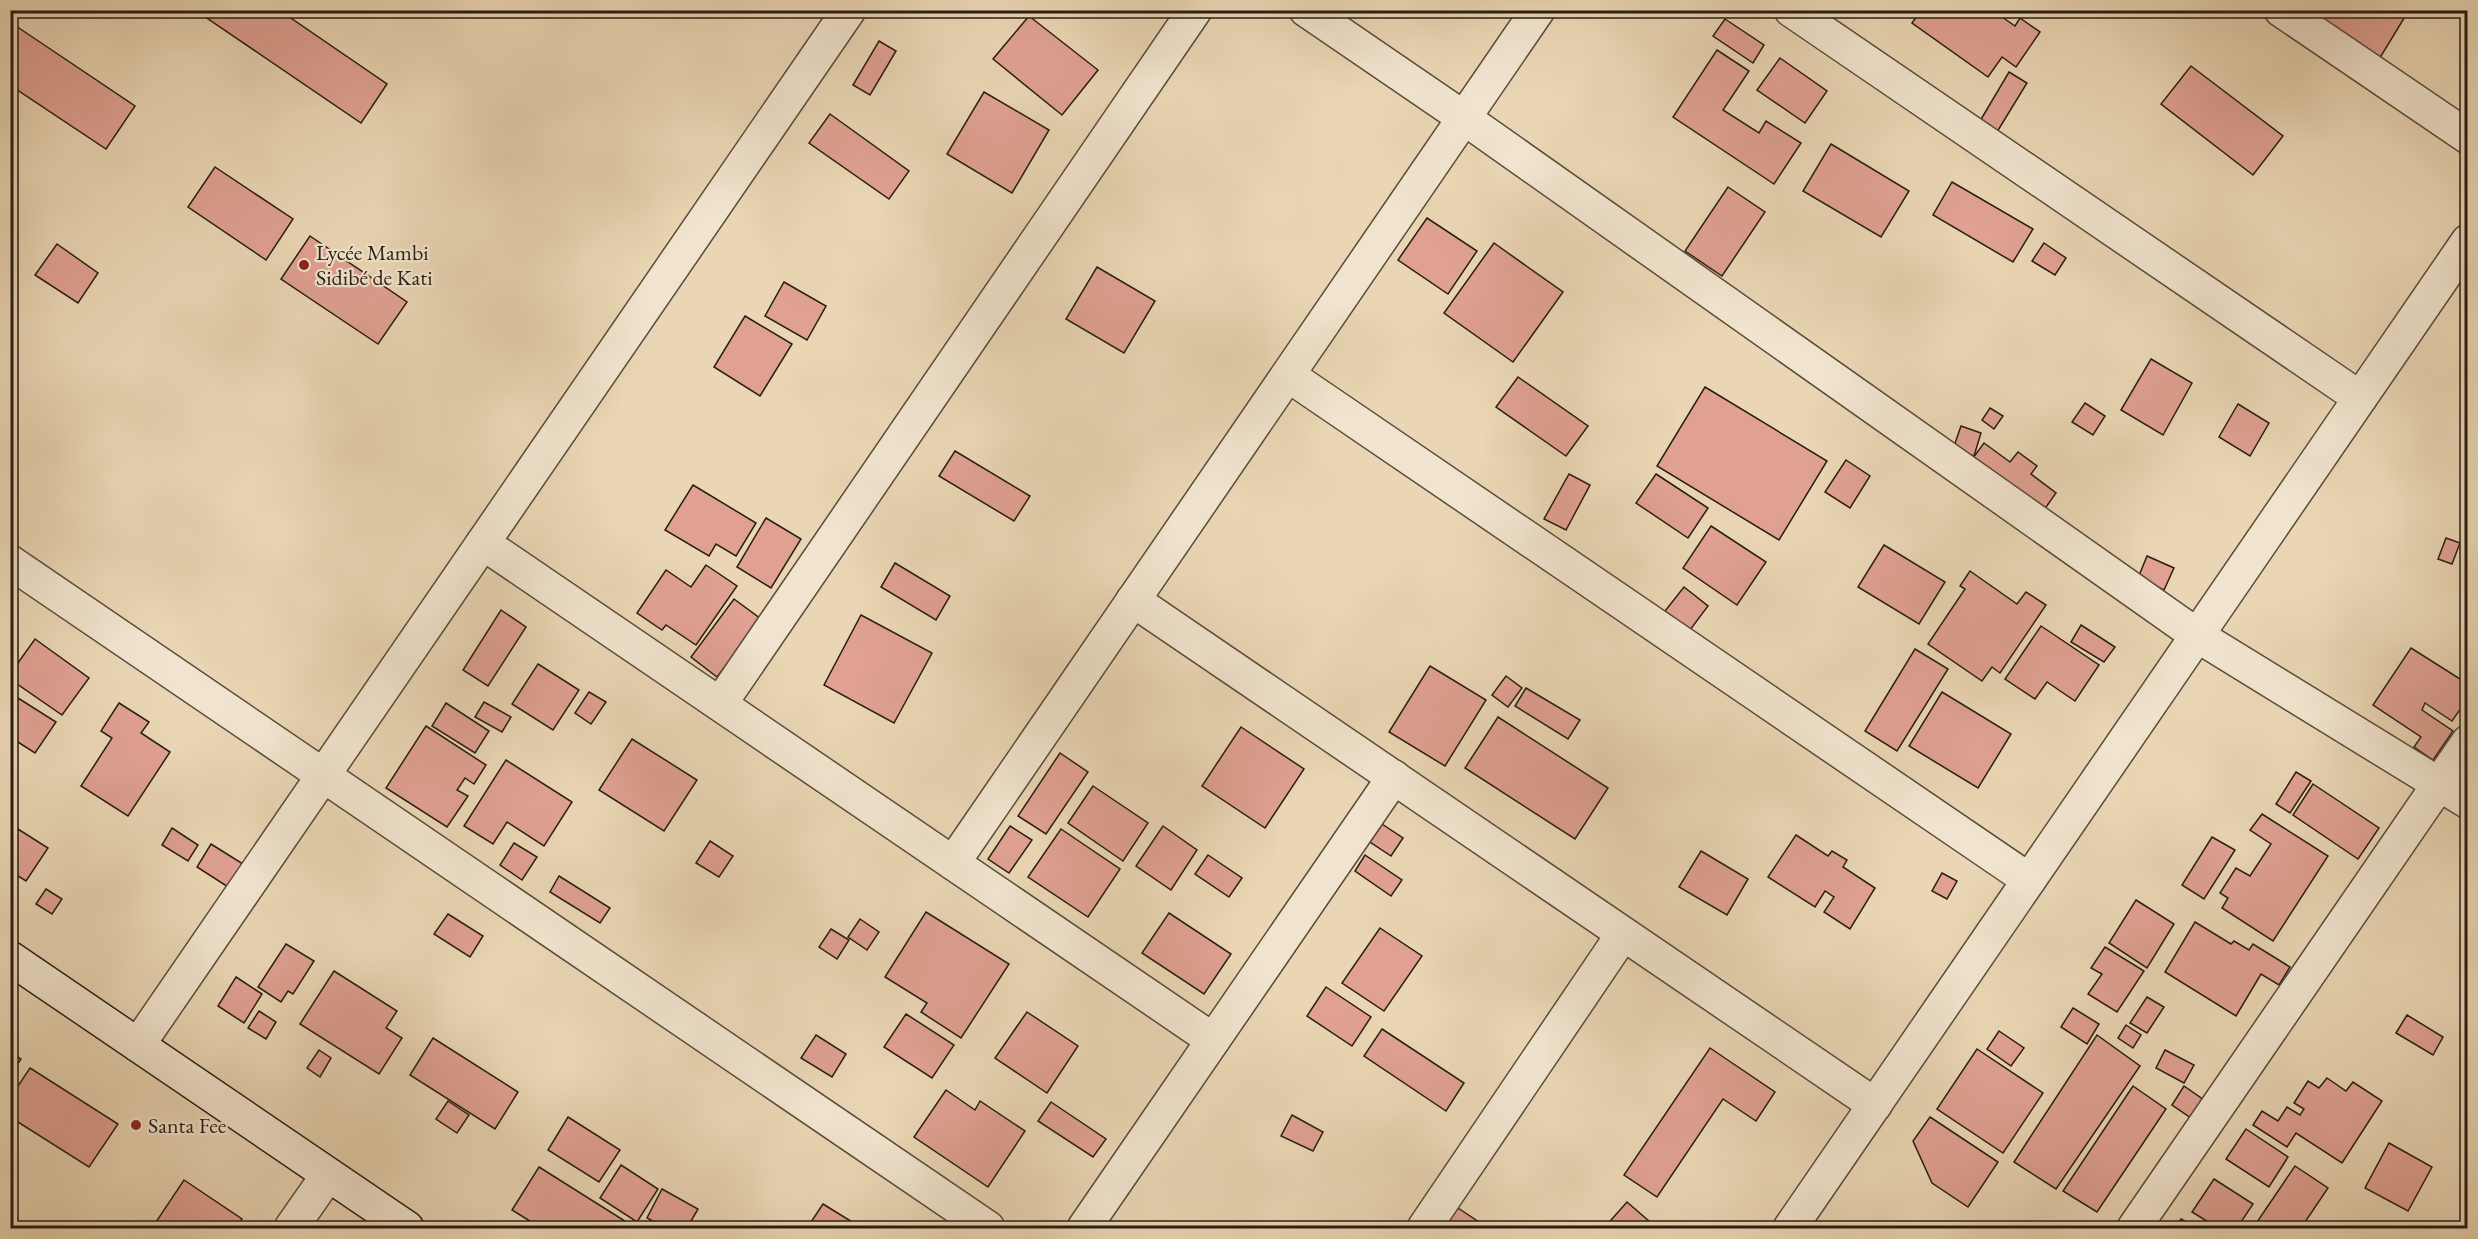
<svg xmlns="http://www.w3.org/2000/svg" width="2478" height="1239" font-family="'EB Garamond',serif">
	<rect width="100%" height="100%" fill="#ead6b4"/>
	<filter id="stains"><feTurbulence type="fractalNoise" baseFrequency=".00333" numOctaves="4"/><feColorMatrix values="0 0 0 0 .2 0 0 0 0 .09 0 0 0 0 .02 0 0 0 .5 -.17"/></filter>
	<radialGradient id="worn" r=".72"><stop offset=".6" stop-color="#630" stop-opacity="0"/><stop offset="1" stop-color="#630" stop-opacity=".3"/></radialGradient>
	<!-- building -->
	<g fill="#e0a192" stroke="#281d13" stroke-width="1.5">
		<polygon points="195,10 279,10 387,84 361,123"/>
		<polygon points="1921,10 1992,10 2015,26 2020,18 2040,32 2016,67 2002,57 1988,77 1912,23"/>
		<polygon points="2288,10 2409,10 2375,66"/>
		<polygon points="1029,16 1098,70 1062,115 993,59"/>
		<polygon points="1725,19 1764,45 1753,63 1713,36"/>
		<polygon points="10,22 135,106 106,149 10,85"/>
		<polygon points="879,41 896,51 870,95 853,85"/>
		<polygon points="1717,50 1749,71 1723,110 1759,133 1766,121 1801,143 1774,184 1673,117"/>
		<polygon points="1780,58 1827,91 1805,123 1757,90"/>
		<polygon points="2191,66 2283,136 2253,175 2161,104"/>
		<polygon points="2009,72 2027,83 1997,132 1980,121"/>
		<polygon points="984,92 1049,130 1012,193 947,154"/>
		<polygon points="830,114 909,171 889,199 809,143"/>
		<polygon points="1831,144 1909,191 1881,237 1803,191"/>
		<polygon points="215,167 293,219 266,260 188,207"/>
		<polygon points="1952,182 2033,229 2013,262 1933,215"/>
		<polygon points="1728,187 1765,212 1722,276 1685,251"/>
		<polygon points="1427,218 1477,251 1448,294 1398,260"/>
		<polygon points="310,236 407,302 378,344 281,279"/>
		<polygon points="1494,243 1563,292 1513,362 1444,313"/>
		<polygon points="2044,243 2066,258 2055,275 2032,261"/>
		<polygon points="57,244 98,273 78,303 35,275"/>
		<polygon points="1097,267 1155,301 1124,353 1066,319"/>
		<polygon points="784,282 826,306 807,340 765,316"/>
		<polygon points="745,316 792,344 760,396 714,367"/>
		<polygon points="2151,359 2192,383 2163,435 2121,410"/>
		<polygon points="1518,377 1588,426 1566,456 1496,407"/>
		<polygon points="1705,387 1827,461 1779,540 1657,466"/>
		<polygon points="2085,403 2105,416 2093,435 2072,422"/>
		<polygon points="2238,404 2269,423 2250,456 2219,437"/>
		<polygon points="1990,408 2003,416 1994,429 1982,420"/>
		<polygon points="1961,426 1981,433 1974,456 1953,449"/>
		<polygon points="1984,443 2010,462 2018,452 2037,466 2031,474 2056,493 2044,510 1973,458"/>
		<polygon points="955,451 1030,496 1014,521 939,476"/>
		<polygon points="1846,460 1870,476 1850,508 1825,492"/>
		<polygon points="1569,474 1590,485 1566,530 1544,519"/>
		<polygon points="1656,474 1708,508 1688,538 1636,503"/>
		<polygon points="693,485 756,523 736,556 716,544 709,556 665,530"/>
		<polygon points="766,518 801,539 771,588 737,567"/>
		<polygon points="1711,526 1766,562 1737,605 1683,568"/>
		<polygon points="2446,538 2460,543 2452,564 2438,559"/>
		<polygon points="1884,545 1945,582 1919,624 1858,587"/>
		<polygon points="2147,556 2174,568 2164,590 2138,578"/>
		<polygon points="895,563 950,596 936,620 881,587"/>
		<polygon points="706,565 737,586 696,645 666,625 662,630 637,613 666,570 691,587"/>
		<polygon points="1970,571 2017,604 2026,592 2046,605 2000,673 1992,667 1982,681 1928,644 1965,589 1960,586"/>
		<polygon points="1684,587 1708,606 1690,630 1665,611"/>
		<polygon points="734,599 761,619 717,677 691,657"/>
		<polygon points="501,610 526,627 488,686 463,670"/>
		<polygon points="861,615 932,653 894,723 824,685"/>
		<polygon points="2081,625 2115,647 2104,662 2071,642"/>
		<polygon points="2041,626 2099,665 2075,701 2047,682 2035,699 2005,679"/>
		<polygon points="35,639 89,678 62,715 10,679 10,674"/>
		<polygon points="2411,648 2468,684 2468,698 2452,721 2425,703 2422,710 2453,731 2433,760 2414,747 2421,737 2373,705"/>
		<polygon points="1915,649 1948,669 1897,751 1865,731"/>
		<polygon points="538,664 579,690 553,730 512,704"/>
		<polygon points="1430,666 1486,700 1445,766 1389,732"/>
		<polygon points="1506,676 1522,688 1508,707 1492,695"/>
		<polygon points="1526,688 1580,720 1568,739 1515,706"/>
		<polygon points="589,692 606,702 591,724 575,713"/>
		<polygon points="1942,692 2011,734 1978,788 1909,746"/>
		<polygon points="10,693 56,722 35,753 10,737"/>
		<polygon points="484,702 511,717 502,732 475,717"/>
		<polygon points="119,703 149,722 141,733 170,752 128,816 81,786 112,738 101,731"/>
		<polygon points="446,703 489,731 475,753 432,726"/>
		<polygon points="1498,717 1608,788 1575,839 1465,768"/>
		<polygon points="426,726 486,765 474,784 465,778 457,790 468,796 447,827 386,788"/>
		<polygon points="1241,727 1304,769 1265,828 1202,786"/>
		<polygon points="632,739 697,780 664,831 599,790"/>
		<polygon points="1060,753 1088,772 1046,834 1018,816"/>
		<polygon points="506,760 572,802 544,846 507,822 493,844 464,826"/>
		<polygon points="2296,772 2311,781 2290,813 2276,804"/>
		<polygon points="2313,784 2379,828 2358,859 2293,815"/>
		<polygon points="1093,786 1148,823 1123,861 1068,823"/>
		<polygon points="2262,814 2328,856 2273,941 2222,908 2228,898 2220,893 2236,868 2250,876 2271,844 2250,830"/>
		<polygon points="10,824 48,848 26,881 10,871"/>
		<polygon points="1382,824 1403,838 1391,856 1370,842"/>
		<polygon points="1010,826 1032,840 1009,873 988,859"/>
		<polygon points="1163,826 1197,850 1171,890 1136,866"/>
		<polygon points="172,828 198,845 188,861 162,845"/>
		<polygon points="1061,829 1120,869 1088,917 1028,877"/>
		<polygon points="1796,835 1828,856 1832,851 1847,860 1843,867 1875,888 1850,929 1824,912 1834,897 1825,891 1815,907 1768,877"/>
		<polygon points="2212,837 2235,850 2204,899 2182,885"/>
		<polygon points="710,841 733,856 719,877 696,863"/>
		<polygon points="514,843 537,857 522,880 500,865"/>
		<polygon points="211,844 243,864 228,887 197,867"/>
		<polygon points="1701,851 1748,879 1727,915 1679,887"/>
		<polygon points="1208,855 1242,878 1229,897 1195,874"/>
		<polygon points="1365,855 1402,880 1391,896 1355,871"/>
		<polygon points="1942,873 1957,881 1947,899 1932,891"/>
		<polygon points="559,876 610,908 600,923 550,892"/>
		<polygon points="46,889 62,899 52,914 36,904"/>
		<polygon points="2136,900 2174,924 2147,968 2109,943"/>
		<polygon points="926,912 1009,964 961,1038 921,1012 927,1003 885,977"/>
		<polygon points="1169,913 1231,954 1204,994 1142,953"/>
		<polygon points="448,914 483,936 470,957 434,934"/>
		<polygon points="860,919 879,932 867,950 848,937"/>
		<polygon points="2195,922 2231,944 2234,941 2249,950 2253,944 2290,967 2279,985 2261,974 2236,1016 2165,972"/>
		<polygon points="1380,928 1422,956 1384,1011 1342,983"/>
		<polygon points="831,929 849,940 837,959 819,947"/>
		<polygon points="286,944 314,961 293,994 288,991 281,1002 258,987"/>
		<polygon points="2105,947 2144,971 2117,1012 2088,994 2102,974 2091,968"/>
		<polygon points="334,971 397,1011 386,1028 402,1038 379,1074 300,1024"/>
		<polygon points="236,977 262,994 244,1023 218,1006"/>
		<polygon points="1326,987 1371,1017 1352,1046 1307,1016"/>
		<polygon points="2147,997 2164,1007 2147,1033 2130,1023"/>
		<polygon points="2073,1008 2099,1024 2087,1044 2061,1027"/>
		<polygon points="259,1011 276,1022 266,1039 248,1028"/>
		<polygon points="1027,1012 1078,1046 1047,1093 995,1058"/>
		<polygon points="906,1014 954,1045 932,1078 884,1047"/>
		<polygon points="2407,1015 2443,1037 2433,1055 2396,1033"/>
		<polygon points="2126,1025 2141,1035 2133,1048 2118,1038"/>
		<polygon points="1382,1029 1464,1083 1446,1111 1364,1056"/>
		<polygon points="1999,1031 2024,1048 2011,1066 1987,1049"/>
		<polygon points="816,1035 846,1054 832,1077 801,1058"/>
		<polygon points="2097,1035 2140,1066 2056,1189 2014,1162"/>
		<polygon points="433,1038 518,1092 495,1129 410,1075"/>
		<polygon points="1710,1048 1775,1092 1756,1121 1723,1099 1657,1197 1624,1175"/>
		<polygon points="1977,1049 2043,1093 2003,1153 1937,1109"/>
		<polygon points="319,1050 331,1058 320,1077 307,1068"/>
		<polygon points="2165,1050 2194,1065 2184,1083 2156,1068"/>
		<polygon points="10,1052 21,1059 10,1075"/>
		<polygon points="30,1068 118,1124 89,1167 10,1117 10,1098"/>
		<polygon points="2327,1078 2346,1091 2353,1082 2382,1101 2342,1163 2296,1133 2287,1147 2253,1125 2262,1111 2278,1121 2287,1107 2300,1115 2304,1109 2294,1103 2308,1081 2319,1088"/>
		<polygon points="2133,1086 2166,1109 2097,1212 2063,1191"/>
		<polygon points="2184,1086 2204,1100 2191,1118 2172,1105"/>
		<polygon points="946,1090 975,1110 980,1101 1025,1131 988,1187 914,1137"/>
		<polygon points="448,1101 469,1115 457,1133 436,1119"/>
		<polygon points="1051,1102 1106,1139 1093,1157 1038,1121"/>
		<polygon points="1292,1115 1323,1132 1313,1151 1281,1136"/>
		<polygon points="568,1117 620,1150 599,1182 548,1150"/>
		<polygon points="1930,1117 1998,1162 1968,1207 1932,1183 1913,1141"/>
		<polygon points="2246,1129 2288,1157 2269,1187 2226,1159"/>
		<polygon points="2389,1143 2432,1167 2408,1211 2365,1188"/>
		<polygon points="621,1165 658,1189 637,1222 600,1198"/>
		<polygon points="2295,1166 2328,1188 2301,1228 2253,1228"/>
		<polygon points="539,1167 636,1228 541,1228 512,1210"/>
		<polygon points="2214,1179 2253,1204 2237,1228 2218,1228 2192,1212"/>
		<polygon points="184,1180 242,1219 235,1228 152,1228"/>
		<polygon points="662,1189 698,1209 687,1228 666,1228 647,1218"/>
		<polygon points="1627,1202 1657,1228 1604,1228"/>
		<polygon points="823,1204 862,1228 807,1228"/>
		<polygon points="1458,1208 1488,1228 1444,1228"/>
		<polygon points="2181,1219 2197,1228 2175,1228"/>
	</g>
	<g fill="none" stroke-linecap="round" stroke-linejoin="round">
		<!-- minor casing -->
		<g stroke="#584b3b" stroke-width="36">
			<g id="minor">
				<polyline points="1306,10 1464,118 2198,636 2468,802"/>
				<polyline points="1791,10 2360,398"/>
				<polyline points="2281,10 2468,137"/>
				<polyline points="1288,375 2029,880"/>
				<polyline points="483,543 1213,1040"/>
				<polyline points="10,562 988,1228"/>
				<polyline points="1133,600 1875,1105"/>
				<polyline points="720,704 1195,10"/>
				<polyline points="953,863 1538,10"/>
				<polyline points="138,1045 849,10"/>
				<polyline points="291,1228 328,1175"/>
				<polyline points="1084,1228 1394,777"/>
				<polyline points="1424,1228 1623,934"/>
				<polyline points="1790,1228 2468,241"/>
				<polyline points="2134,1228 2468,742"/>
			</g>
		</g>
		<!-- secondary casing -->
		<g stroke="#281d13" stroke-width="36">
			<polyline id="secondary" points="10,958 407,1228"/>
		</g>
		<!-- minor -->
		<use href="#minor" stroke="#f1e4ce" stroke-width="33"/>
		<!-- secondary -->
		<use href="#secondary" stroke="#f1e4ce" stroke-width="33"/>
	</g>
	<!-- markers -->
	<g fill="#8f2418" stroke="#f1e4ce" stroke-width="2">
		<circle cx="304" cy="265" r="6"/>
		<circle cx="136" cy="1125" r="6"/>
	</g>
	<g text-anchor="middle" stroke-width="4.5" stroke-linejoin="round" paint-order="stroke">
		<!-- poi labels -->
		<g font-size="22" fill="#281d13" stroke="#f1e4ce" text-anchor="start">
			<text x="316" y="260">Lycée Mambi<tspan x="316" dy="25">Sidibé de Kati</tspan></text>
			<text x="148" y="1133">Santa Fee</text>
		</g>
	</g>
	<!-- margin -->
	<rect width="2478" height="1239" fill="none" stroke="#ead6b4" stroke-width="36"/>
	<rect x="12" y="12" width="2454" height="1215" fill="none" stroke="#281d13" stroke-width="3"/>
	<rect x="18" y="18" width="2442" height="1203" fill="none" stroke="#281d13" stroke-width="1.5"/>
	<rect width="100%" height="100%" filter="url(#stains)"/>
	<rect width="100%" height="100%" fill="url(#worn)"/>
</svg>
